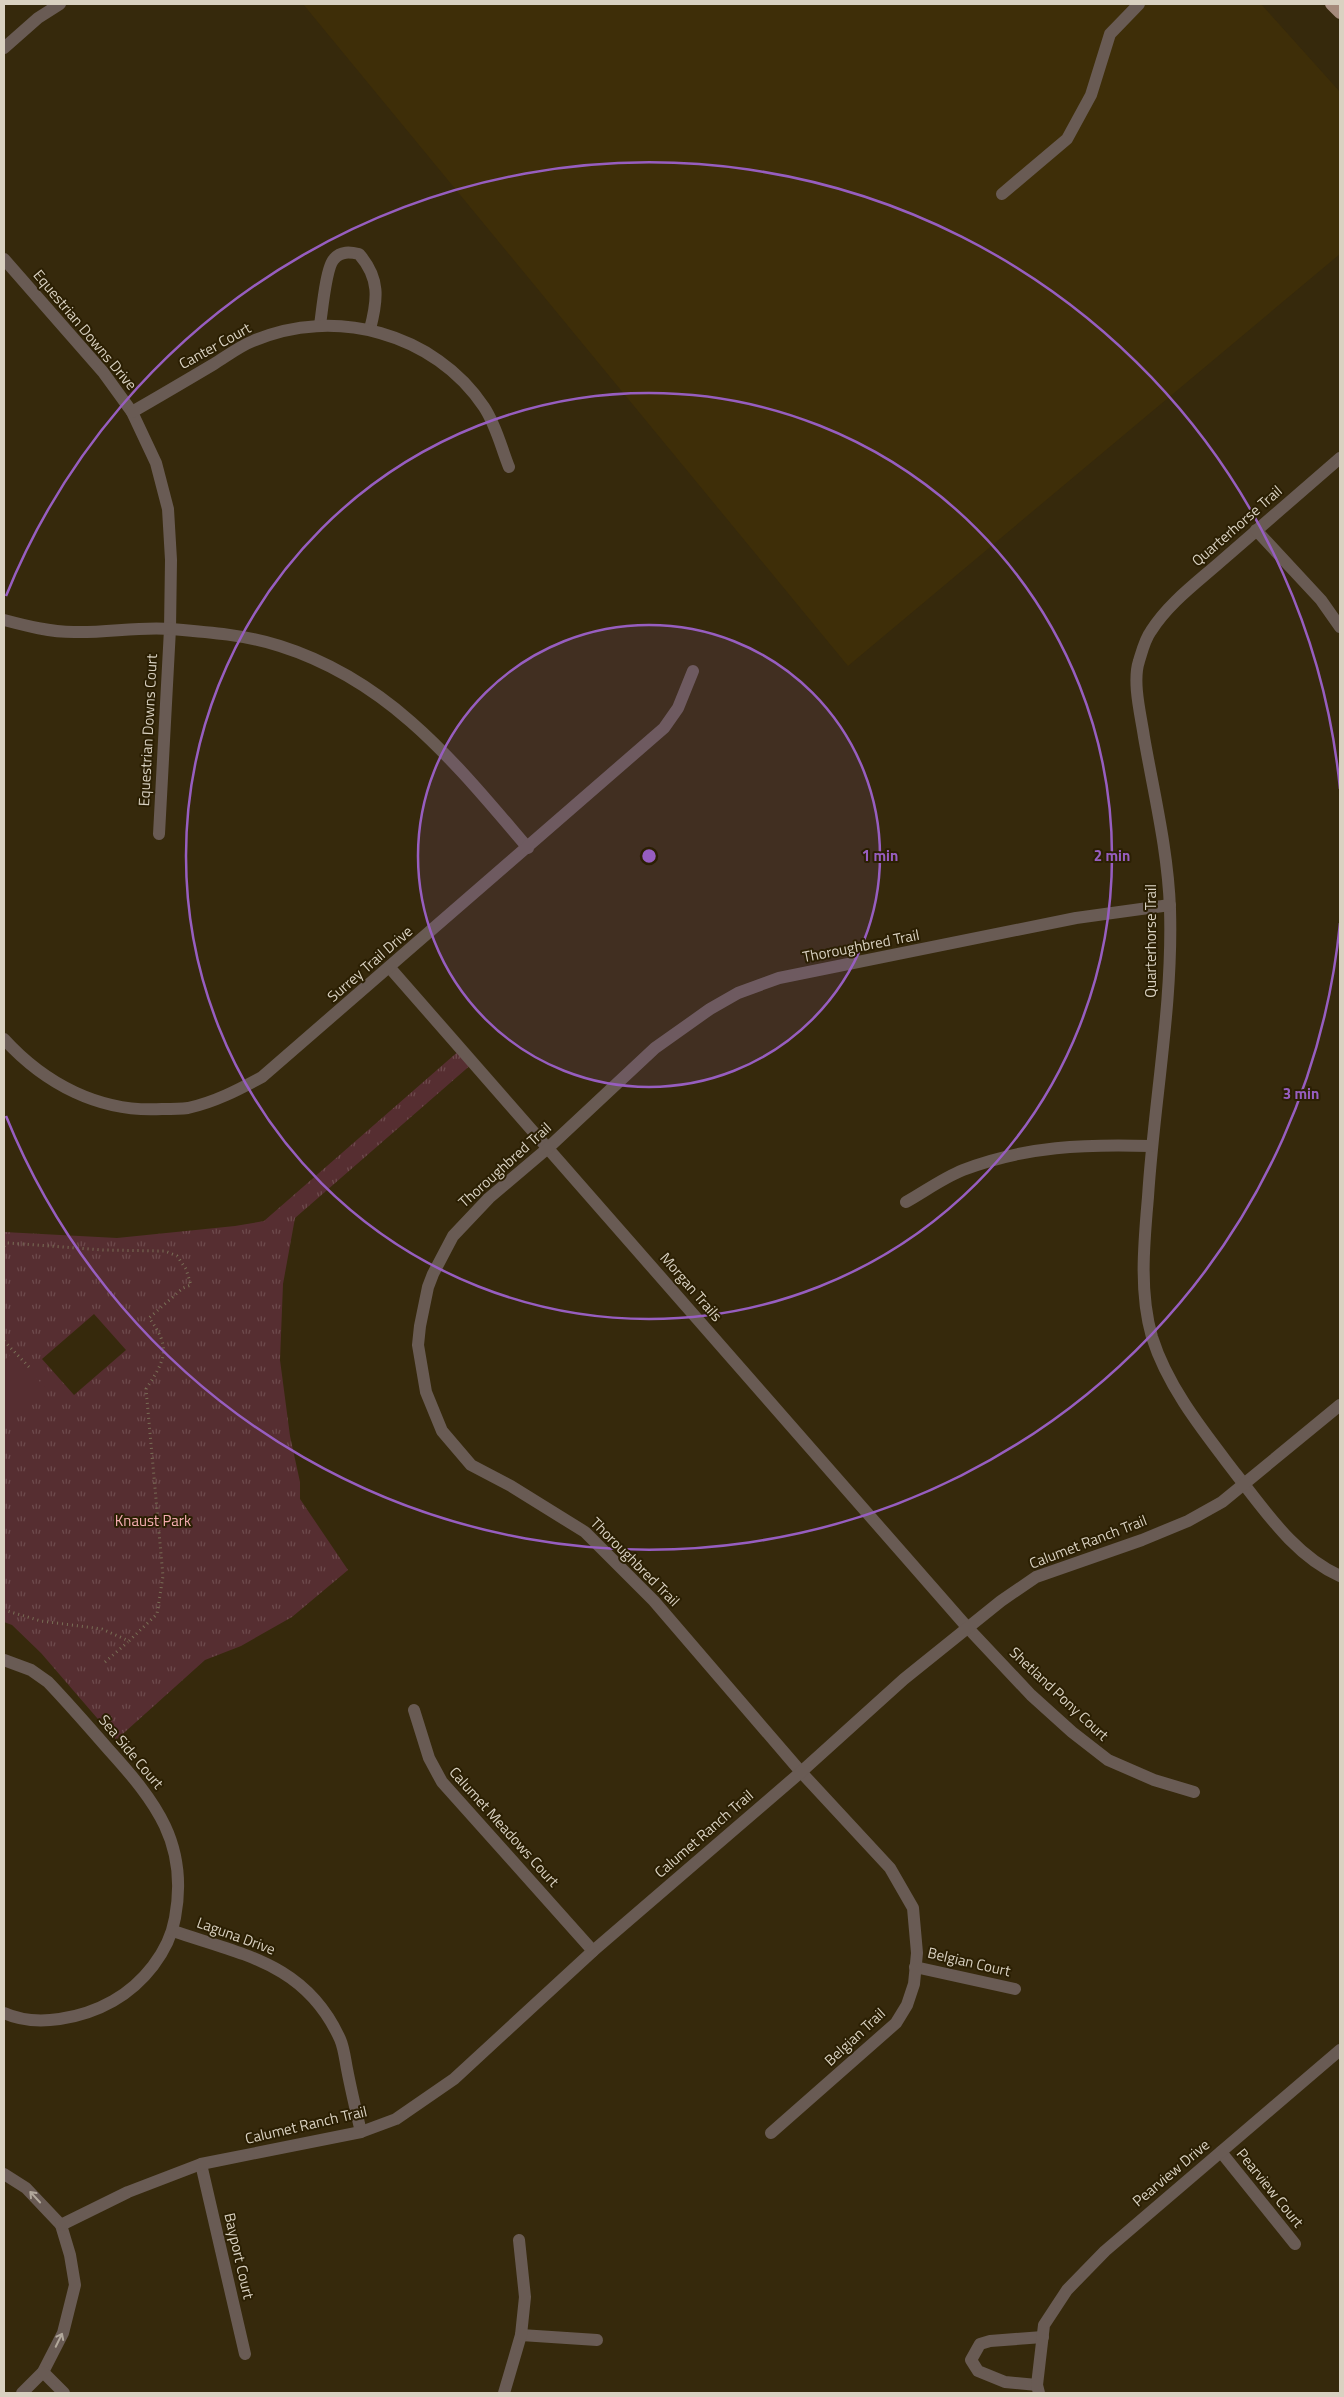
<svg xmlns="http://www.w3.org/2000/svg" width="1344" height="2397" font-family="'Titillium Web',sans-serif">
	<defs>
		<pattern id="park-tufts" width="24" height="20" patternUnits="userSpaceOnUse" patternTransform="scale(1.25)"><rect width="24" height="20" fill="#562e31"/><path d="M3 7l-1-3M5 7V3M7 7l1-3M15 17l-1-3M17 17v-4M19 17l1-3" fill="none" stroke="#6e4b4d"/></pattern>
	</defs>
	<rect width="100%" height="100%" fill="#36290c"/>
	<!-- built -->
	<polygon fill="#3e2e08" points="303,4 1261,4 1340,92 1340,254 848,666"/>
	<!-- park -->
	<path fill="url(#park-tufts)" fill-rule="evenodd" d="M461,1049L473,1063L295,1218L283,1284L280,1360L290,1436L300,1482V1499L348,1570L292,1617L241,1646L205,1660L116,1740L41,1653L12,1625L4,1622V1232L117,1238L235,1226L264,1221ZM94,1314L126,1350L74,1395L42,1359Z"/>
	<!-- garden -->
	<polygon fill="#562e31" points="12,1353 46,1388 4,1428 4,1361"/>
	<g fill="none" stroke-linecap="round" stroke-linejoin="round">
		<!-- path -->
		<g stroke="#796e56" stroke-width="3" stroke-dasharray="1 4" stroke-linecap="butt">
			<path d="M4,1246L7,1243L23,1244L103,1250L165,1251L177,1256L186,1269L191,1285L183,1288L149,1318C172,1348 165,1360 146,1389L163,1576L157,1614L129,1641L102,1629L41,1621L4,1610"/>
			<polyline points="4,1341 31,1369"/>
			<polyline points="105,1662 128,1642"/>
		</g>
		<!-- minor -->
		<g stroke="#695b54" stroke-width="12">
			<polyline points="4,48 38,18 60,4"/>
			<polyline points="1002,194 1067,139 1091,95 1110,34 1139,4"/>
			<polyline points="4,259 103,372 132,412 156,463 168,509 171,560 170,629 159,834"/>
			<path d="M320,325C322,312 326,267 334,259C341,251 350,252 359,254C380,278 378,299 370,329"/>
			<path d="M132,412C160,396 187,380 214,364C227,356 240,346 253,341C334,306 435,333 484,407C496,425 501,447 509,467"/>
			<path d="M1340,458C1300,493 1259,528 1219,563C1195,584 1168,604 1151,631C1145,639 1142,651 1139,661C1132,682 1141,716 1144,737C1154,794 1168,851 1170,909C1173,1006 1154,1101 1148,1197C1144,1243 1139,1292 1152,1337C1168,1388 1204,1432 1236,1474C1266,1512 1295,1556 1340,1576"/>
			<polyline points="1256,530 1321,600 1340,627"/>
			<path d="M4,620C27,626 50,632 74,632C107,633 140,626 172,629C208,632 246,635 280,646C391,681 456,764 528,848"/>
			<polyline points="390,968 967,1627 1031,1695 1072,1732 1108,1760 1154,1780 1194,1792"/>
			<path d="M4,1039C45,1084 100,1113 162,1109C170,1109 180,1109 188,1108C215,1102 238,1090 262,1077L664,728L678,708L693,671"/>
			<path d="M906,1202C924,1192 943,1178 963,1170C1025,1146 1086,1144 1151,1146"/>
			<path d="M4,1660L31,1670L48,1682C69,1704 89,1727 109,1750C156,1802 189,1844 175,1918C169,1952 143,1984 113,2001C83,2018 37,2028 4,2013"/>
			<polyline points="414,1710 429,1758 442,1782 593,1951"/>
			<path d="M173,1931C244,1955 306,1964 340,2039C344,2048 345,2059 347,2069C351,2090 356,2111 361,2132"/>
			<polyline points="915,1967 1015,1989"/>
			<polyline points="771,2133 896,2023 907,2005 914,1984 917,1953 913,1908 890,1868 801,1772 654,1601 585,1532 511,1486 471,1465 442,1431 426,1392 418,1345 420,1326 428,1287 433,1274 453,1236 489,1198 548,1148 655,1048 710,1009 738,993 779,978 1076,918 1170,905"/>
			<polyline points="1221,2152 1295,2244"/>
			<polyline points="201,2164 245,2354"/>
			<polyline points="4,2174 26,2188 61,2225 70,2255 75,2285 63,2333 43,2372 22,2393"/>
			<polyline points="61,2225 128,2192 201,2164 361,2132 396,2119 454,2079 593,1951 801,1772 904,1679 1001,1601 1036,1577 1142,1540 1188,1521 1222,1502 1340,1405"/>
			<polyline points="521,2335 597,2340"/>
			<polyline points="43,2372 64,2393"/>
			<polyline points="1037,2385 1005,2382 978,2371 971,2360 980,2344 990,2341 1043,2337"/>
			<polyline points="504,2393 521,2335 525,2297 519,2240"/>
			<polyline points="1039,2393 1037,2385 1044,2325 1067,2290 1105,2251 1340,2050"/>
		</g>
		<!-- major -->
		<polyline stroke="#a58a7b" stroke-width="12" points="1331,4 1340,13"/>
	</g>
	<!-- one-way arrows -->
	<defs><path id="oneway-shaft" d="M-6 0H5M1.5-3L5.5 0L1.5 3" fill="none" stroke-width="1.6" stroke-linecap="round" stroke-linejoin="round" transform="scale(1.25)"/></defs>
	<g stroke="#b2a89b">
		<use href="#oneway-shaft" transform="translate(35 2197) rotate(-133)"/>
		<use href="#oneway-shaft" transform="translate(59 2340) rotate(-64)"/>
	</g>
	<!-- distance rings -->
	<circle cx="649" cy="856" r="231" fill="#975ec0" fill-opacity=".12"/>
	<g fill="none" stroke="#975ec0" stroke-width="2.5">
		<circle cx="649" cy="856" r="231"/>
		<circle cx="649" cy="856" r="463"/>
		<path d="M1340 923A694 694 0 0 1 6 1116M6 596A694 694 0 0 1 1340 789"/>
	</g>
	<g text-anchor="middle" stroke-width="4" stroke-linejoin="round" paint-order="stroke">
		<!-- street labels -->
		<g font-size="15" fill="#d9d1c1" stroke="#2b1f03">
			<text transform="translate(85 330) rotate(50)" y="5">Equestrian Downs Drive</text>
			<text transform="translate(215 346) rotate(-29)" y="5">Canter Court</text>
			<text transform="translate(1237 526) rotate(-41)" y="5">Quarterhorse Trail</text>
			<text transform="translate(148 730) rotate(-87)" y="5">Equestrian Downs Court</text>
			<text transform="translate(1151 941) rotate(-90)" y="5">Quarterhorse Trail</text>
			<text transform="translate(861 946) rotate(-11)" y="5">Thoroughbred Trail</text>
			<text transform="translate(370 964) rotate(-41)" y="5">Surrey Trail Drive</text>
			<text transform="translate(505 1165) rotate(-42)" y="5">Thoroughbred Trail</text>
			<text transform="translate(691 1287) rotate(49)" y="5">Morgan Trails</text>
			<text transform="translate(1088 1542) rotate(-21)" y="5">Calumet Ranch Trail</text>
			<text transform="translate(635 1562) rotate(45)" y="5">Thoroughbred Trail</text>
			<text transform="translate(1059 1694) rotate(43)" y="5">Shetland Pony Court</text>
			<text transform="translate(131 1752) rotate(50)" y="5">Sea Side Court</text>
			<text transform="translate(504 1827) rotate(48)" y="5">Calumet Meadows Court</text>
			<text transform="translate(704 1834) rotate(-41)" y="5">Calumet Ranch Trail</text>
			<text transform="translate(236 1936) rotate(20)" y="5">Laguna Drive</text>
			<text transform="translate(969 1962) rotate(13)" y="5">Belgian Court</text>
			<text transform="translate(855 2037) rotate(-43)" y="5">Belgian Trail</text>
			<text transform="translate(306 2125) rotate(-13)" y="5">Calumet Ranch Trail</text>
			<text transform="translate(1171 2173) rotate(-40)" y="5">Pearview Drive</text>
			<text transform="translate(1270 2188) rotate(51)" y="5">Pearview Court</text>
			<text transform="translate(239 2256) rotate(77)" y="5">Bayport Court</text>
		</g>
		<!-- park labels -->
		<g font-size="15" fill="#f5adb1" stroke="#2b1f03">
			<text x="153" y="1526">Knaust Park</text>
		</g>
	</g>
	<circle cx="649" cy="856" r="8" fill="#975ec0" stroke="#2b1f03" stroke-width="2.5"/>
	<g font-size="15" text-anchor="middle" font-weight="bold" fill="#975ec0" stroke="#2b1f03" stroke-width="4" stroke-linejoin="round" paint-order="stroke">
		<text x="880" y="861">1 min</text>
		<text x="1112" y="861">2 min</text>
		<text x="1301" y="1099">3 min</text>
	</g>
	<!-- border -->
	<rect width="1344" height="2397" fill="none" stroke="#d9d1c1" stroke-width="10"/>
</svg>
